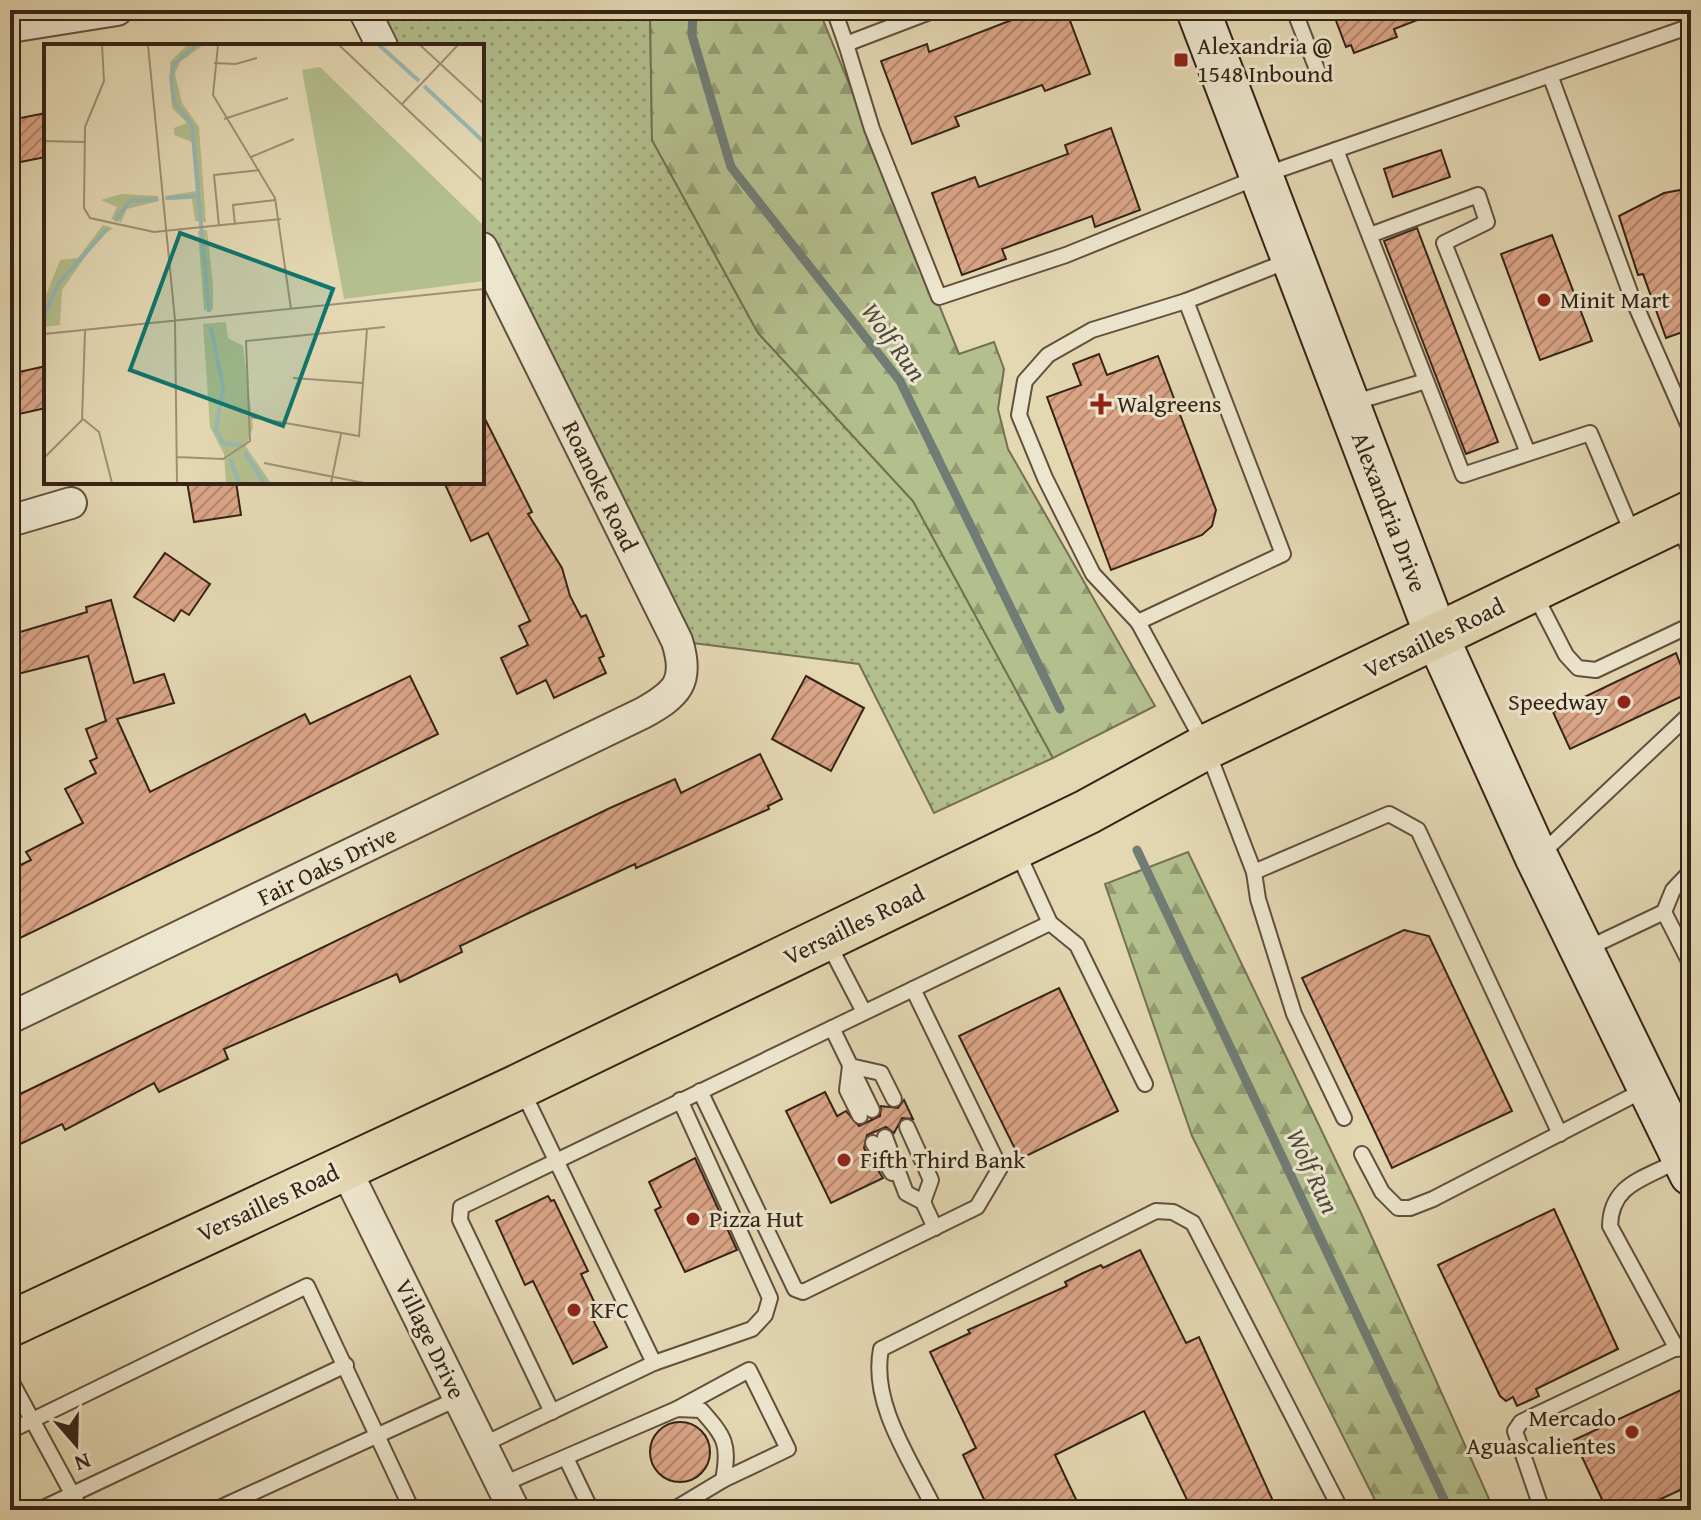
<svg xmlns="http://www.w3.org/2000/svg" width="1701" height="1520" font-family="'Gentium Book Plus',serif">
	<defs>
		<pattern id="grass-dots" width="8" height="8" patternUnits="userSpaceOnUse" patternTransform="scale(2)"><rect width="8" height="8" fill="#b3bf8d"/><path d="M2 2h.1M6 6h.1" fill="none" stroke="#929b72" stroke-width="1.8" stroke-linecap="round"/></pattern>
		<pattern id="forest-firs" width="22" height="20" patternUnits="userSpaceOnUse" patternTransform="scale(2)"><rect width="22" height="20" fill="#b3bf8d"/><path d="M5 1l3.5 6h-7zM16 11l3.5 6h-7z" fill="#929b72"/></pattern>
		<pattern id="building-hatch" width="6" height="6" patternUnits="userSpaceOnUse" patternTransform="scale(2)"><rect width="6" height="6" fill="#dba587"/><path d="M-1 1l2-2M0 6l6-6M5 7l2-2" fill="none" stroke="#b2866d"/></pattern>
	</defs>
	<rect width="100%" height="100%" fill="#e4d8b3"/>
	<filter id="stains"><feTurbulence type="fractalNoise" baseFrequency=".0025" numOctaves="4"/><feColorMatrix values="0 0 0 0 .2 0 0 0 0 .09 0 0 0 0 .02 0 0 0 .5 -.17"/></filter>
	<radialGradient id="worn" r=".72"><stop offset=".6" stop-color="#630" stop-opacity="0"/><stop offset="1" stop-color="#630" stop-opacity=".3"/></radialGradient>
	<!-- grass -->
	<polygon fill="url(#grass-dots)" stroke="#747152" stroke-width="2" points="364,10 650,10 652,140 758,333 913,501 1053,758 934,813 859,664 677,641 482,248 482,46 382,46"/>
	<!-- forest -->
	<g fill="url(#forest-firs)" stroke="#747152" stroke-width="2">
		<polygon points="650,10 819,10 959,354 994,342 1004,369 998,409 1008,449 1155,706 1053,758 913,501 758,333 652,140"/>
		<polygon points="1188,852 1361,1213 1494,1510 1380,1510 1192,1136 1105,884"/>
	</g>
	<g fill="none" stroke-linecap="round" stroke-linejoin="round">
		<!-- stream -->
		<g stroke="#707c75" stroke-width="9">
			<polyline points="693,10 692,35 731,167 900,381 1060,709"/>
			<polyline points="1137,850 1449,1510"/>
		</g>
	</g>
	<!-- building -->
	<g fill="url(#building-hatch)" stroke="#352317" stroke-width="2">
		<polygon points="1015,10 1066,10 1090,74 1045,91 1042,85 955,117 959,126 912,144 881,61 927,44 929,52 1017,18"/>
		<polygon points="1332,10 1437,10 1438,12 1394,29 1397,37 1354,53 1351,45 1346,47"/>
		<polygon points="46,113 46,157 10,164 10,120"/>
		<polygon points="1111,128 1140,210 1095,227 1092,216 1002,249 1006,259 962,275 932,193 975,177 979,187 1068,154 1065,145"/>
		<polygon points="1441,150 1450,177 1393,197 1384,169"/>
		<polygon points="1691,188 1691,329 1666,338 1643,274 1638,275 1619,216 1664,193"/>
		<polygon points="1417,228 1498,442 1466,454 1384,241"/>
		<polygon points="1552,235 1592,341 1540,360 1501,254"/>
		<polygon points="1099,354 1107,375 1158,356 1216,510 1212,526 1202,535 1111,570 1047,397 1081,385 1073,364"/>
		<polygon points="46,366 46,408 10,416 10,374"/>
		<polygon points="482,413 532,512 528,514 562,568 570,596 581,617 586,615 604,656 599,658 606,673 554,698 546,680 517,694 501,658 528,645 519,626 530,621 488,533 471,541 444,482 482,482"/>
		<polygon points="187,482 236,482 241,515 194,522"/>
		<polygon points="165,553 210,584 189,615 181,610 174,621 134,597"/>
		<polygon points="111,600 134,683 164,674 174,703 117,719 150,792 305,714 310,724 410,676 438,734 10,943 10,870 31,860 26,852 83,823 65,789 96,773 90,761 97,758 86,729 106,721 88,656 10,676 10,635 87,612 86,607"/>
		<polygon points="1676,653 1691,692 1570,749 1553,712"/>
		<polygon points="806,676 864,708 831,771 772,739"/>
		<polygon points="760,754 782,799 768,806 769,809 636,868 635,864 531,912 460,946 462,952 400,982 397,974 224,1049 228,1059 159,1092 154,1083 65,1130 62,1124 10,1149 10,1099 610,808 675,779 681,793"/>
		<polygon points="1404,930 1429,936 1512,1111 1392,1168 1302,978"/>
		<polygon points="1059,988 1118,1111 1020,1159 959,1036"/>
		<polygon points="825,1092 837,1116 846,1111 859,1126 880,1116 881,1106 898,1108 904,1100 913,1119 902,1118 894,1133 886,1127 867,1135 864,1148 883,1178 831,1203 786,1111"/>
		<polygon points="695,1158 737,1250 685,1272 655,1210 661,1207 649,1182"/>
		<polygon points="548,1196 551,1201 554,1200 588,1271 581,1274 599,1312 591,1316 607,1347 573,1364 533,1281 525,1285 496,1221"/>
		<polygon points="1554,1209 1618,1349 1536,1389 1539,1396 1517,1406 1513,1397 1506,1401 1500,1396 1438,1265"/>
		<polygon points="1140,1250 1186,1343 1199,1337 1277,1510 1192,1510 1144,1411 1055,1455 1081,1510 989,1510 963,1455 976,1448 930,1352 970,1333 968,1330 1067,1286 1065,1282 1083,1273 1101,1265 1103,1268"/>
		<polygon points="1681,1390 1691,1410 1691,1485 1637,1510 1607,1510 1574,1440"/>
		<circle cx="680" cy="1452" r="30"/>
	</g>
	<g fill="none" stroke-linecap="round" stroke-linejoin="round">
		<!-- lane casing -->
		<g stroke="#61503e" stroke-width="18">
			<g id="lane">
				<polyline points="834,10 846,44 935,10"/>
				<polyline points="1294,10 1318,72"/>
				<polyline points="846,44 872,129 939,297 1066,255 1261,176 1691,26"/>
				<polyline points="1550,75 1631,295 1691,431"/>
				<polyline points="1336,150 1463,475 1590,433 1634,537"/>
				<polyline points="1370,235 1478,195 1487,222 1444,243 1528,453"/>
				<polyline points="1288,261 1186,301 1283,554 1138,622 1206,747 1254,872 1258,899 1294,1014 1344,1118"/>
				<polyline points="1352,403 1426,381"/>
				<polyline points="1678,524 1691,553"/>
				<polyline points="1534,593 1566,655 1578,668 1596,670 1691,625"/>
				<polyline points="1138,622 1093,574 1045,478 1019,415 1025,381 1048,355 1092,330 1186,301"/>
				<polyline points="1017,851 1050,923 1077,945 1145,1084"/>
				<polyline points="1540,855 1691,713"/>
				<polyline points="1254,872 1389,814 1418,830 1560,1134"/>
				<polyline points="1664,912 1691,965"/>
				<polyline points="827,941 864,1012"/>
				<polyline points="1586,949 1664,912 1673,890 1691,871"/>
				<polyline points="832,1028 872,1110"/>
				<polyline points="700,1091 795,1289 803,1292 977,1207 1000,1168 913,989"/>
				<polyline points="860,1116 847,1090 850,1066 881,1073 894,1099"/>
				<polyline points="907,1127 931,1180 923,1202"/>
				<polyline points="885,1137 906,1193 923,1202 935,1228"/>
				<polyline points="873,1143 892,1173"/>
				<polyline points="1362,1154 1382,1192 1398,1208 1410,1208 1433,1199 1644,1090"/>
				<path d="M1677,1349L1610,1226C1611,1183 1645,1179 1679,1160"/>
				<polyline points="654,1363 752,1329 765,1315 770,1298 680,1100"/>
				<polyline points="10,1379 81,1510"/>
				<polyline points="552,1412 460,1220 461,1207 1050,923"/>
				<polyline points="10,1431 307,1286 412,1510"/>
				<polyline points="482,1445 654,1363 522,1090"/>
				<polyline points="566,1458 591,1510"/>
				<path d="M501,1485L677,1409L701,1410C725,1437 730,1444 723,1480"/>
				<polyline points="39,1510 346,1365"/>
				<polyline points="215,1510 459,1398"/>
				<polyline points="673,1510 723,1480 788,1449 749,1370 677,1409"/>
				<path d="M935,1510C912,1462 870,1404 881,1349L1156,1211L1173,1212L1193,1223L1341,1510"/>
				<polyline points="1542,1510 1515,1431 1521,1422 1691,1341"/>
			</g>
		</g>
		<!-- street casing -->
		<g stroke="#61503e" stroke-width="34">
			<g id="street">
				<polyline points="364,10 382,46"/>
				<polyline points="10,27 117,10"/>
				<polyline points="10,521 71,503"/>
				<path d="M10,1018L643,713C677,694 690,682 677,641L482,248"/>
				<polyline points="345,1168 514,1510"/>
			</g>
		</g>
		<!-- secondary casing -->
		<g stroke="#352317" stroke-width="46">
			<polyline id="secondary" points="1198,10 1437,637 1537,858 1691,1174"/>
		</g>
		<!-- primary casing -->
		<g stroke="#352317" stroke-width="48">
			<polyline id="primary" points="10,1324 520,1086 1087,812 1206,747 1691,513"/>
		</g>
		<!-- lane -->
		<use href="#lane" stroke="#ede6ce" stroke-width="14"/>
		<!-- street -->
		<use href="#street" stroke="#ede6ce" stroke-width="30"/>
		<!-- secondary -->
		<use href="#secondary" stroke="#ede6ce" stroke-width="42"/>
		<!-- primary -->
		<use href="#primary" stroke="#e4d8b3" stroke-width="44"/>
	</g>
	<!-- markers -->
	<g fill="#8f2418" stroke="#ede6ce" stroke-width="3">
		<rect x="1173" y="52" width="16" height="16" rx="4"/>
		<circle cx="1544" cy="300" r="8"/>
		<path d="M1097 392h8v8h8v8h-8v8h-8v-8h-8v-8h8z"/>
		<circle cx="1624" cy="702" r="8"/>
		<circle cx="844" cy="1160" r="8"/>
		<circle cx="693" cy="1219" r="8"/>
		<circle cx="574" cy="1310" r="8"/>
		<circle cx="1632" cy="1432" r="8"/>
	</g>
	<g text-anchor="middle" stroke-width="6" stroke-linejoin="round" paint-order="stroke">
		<!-- poi labels -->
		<g font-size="24" fill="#352317" stroke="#ede6ce" text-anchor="start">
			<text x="1197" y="54">Alexandria @<tspan x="1197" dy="28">1548 Inbound</tspan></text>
			<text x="1560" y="308">Minit Mart</text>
			<text x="1117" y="412">Walgreens</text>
			<text x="1608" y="710" text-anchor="end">Speedway</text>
			<text x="860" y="1168">Fifth Third Bank</text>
			<text x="709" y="1227">Pizza Hut</text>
			<text x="590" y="1318">KFC</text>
			<text x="1616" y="1426" text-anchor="end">Mercado<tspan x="1616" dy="28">Aguascalientes</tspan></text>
		</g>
		<!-- street labels -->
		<g font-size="24" fill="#352317" stroke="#ede6ce">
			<text transform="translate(600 486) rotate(64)" y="8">Roanoke Road</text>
			<text transform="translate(1389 512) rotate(69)" y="8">Alexandria Drive</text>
			<text transform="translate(1434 638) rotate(-26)" y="8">Versailles Road</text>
			<text transform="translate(327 866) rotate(-26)" y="8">Fair Oaks Drive</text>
			<text transform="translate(854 925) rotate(-26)" y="8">Versailles Road</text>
			<text transform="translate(268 1203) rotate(-25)" y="8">Versailles Road</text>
			<text transform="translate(430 1339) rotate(64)" y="8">Village Drive</text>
		</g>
		<!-- water labels -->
		<g font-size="26" font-style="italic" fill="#4e483e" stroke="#ede6ce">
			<text transform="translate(894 342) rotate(54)" y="9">Wolf Run</text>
			<text transform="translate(1313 1171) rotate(65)" y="9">Wolf Run</text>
		</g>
	</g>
	<!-- overview -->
	<g transform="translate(44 44)">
		<rect width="440" height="440" fill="#e4d8b3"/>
		<path d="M182,278L184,294L199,302L209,383L201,404L178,368L185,348L169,279Z" fill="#b3bf8d"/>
		<path d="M143,1H159L136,18L131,30L138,59L155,83L162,178L151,177L148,155L121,156V152L152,147L148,98L130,91V84L143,79L128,64L126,43V18ZM77,150L114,152L115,157L83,165L77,178L67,175L73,163L57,156ZM59,181L69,184L53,196L18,246L16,281L0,283V256L16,216L34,214ZM163,186L169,240V266H160L157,228L154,187ZM169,279L185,348L178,368L227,439H182L180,410L166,383L159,280Z" fill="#b3bf8d"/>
		<path d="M276,23L440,182V237L300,255L258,26Z" fill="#b3bf8d"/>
		<path fill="none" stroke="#97b8b4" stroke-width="4" d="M152,1L130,20L127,34L131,59L148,81L165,268M335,1L375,37M380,42L440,98M123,154L152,152M71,177L86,157L114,155M0,272L14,240L64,184M167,283L179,343L172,386L180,400L198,401M201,408L220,439M186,415L195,439"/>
		<path fill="none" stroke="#9e9075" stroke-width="2" d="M58,1L60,37L41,83L40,164L46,174L110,188L237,175M104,1L131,276M174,1L169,51L231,154L247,265M295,1L440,138M376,1L440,60M170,19L192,20L213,14M358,60L414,1M180,75L244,54M0,97L40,98M207,113L250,95M191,180L189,161L231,156M175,182L170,131L216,126M131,277L133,439M0,290L440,245M249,334L319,339M207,373L315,392L323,285M39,375L55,388L68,439M133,413L179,415L206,397L202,297L341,283M0,414L38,376L41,287M220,419L320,439M287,439L297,390"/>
		<path fill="#0f766e" fill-opacity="0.15" stroke="#0f766e" stroke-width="4" d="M136,189L289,245L239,382L86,326Z"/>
		<rect width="440" height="440" fill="none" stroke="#352317" stroke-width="4"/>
	</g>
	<!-- margin -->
	<rect width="1701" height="1520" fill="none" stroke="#e4d8b3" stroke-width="40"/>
	<rect x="12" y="12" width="1677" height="1496" fill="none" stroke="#352317" stroke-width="4"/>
	<rect x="20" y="20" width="1661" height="1480" fill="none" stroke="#352317" stroke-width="2"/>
	<!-- north arrow -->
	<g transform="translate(76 1444) rotate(160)" stroke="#ede6ce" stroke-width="6" paint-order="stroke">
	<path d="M0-6L14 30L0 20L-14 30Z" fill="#352317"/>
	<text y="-12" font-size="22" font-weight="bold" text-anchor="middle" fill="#352317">N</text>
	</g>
	<rect width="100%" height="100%" filter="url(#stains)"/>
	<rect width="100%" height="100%" fill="url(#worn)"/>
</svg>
